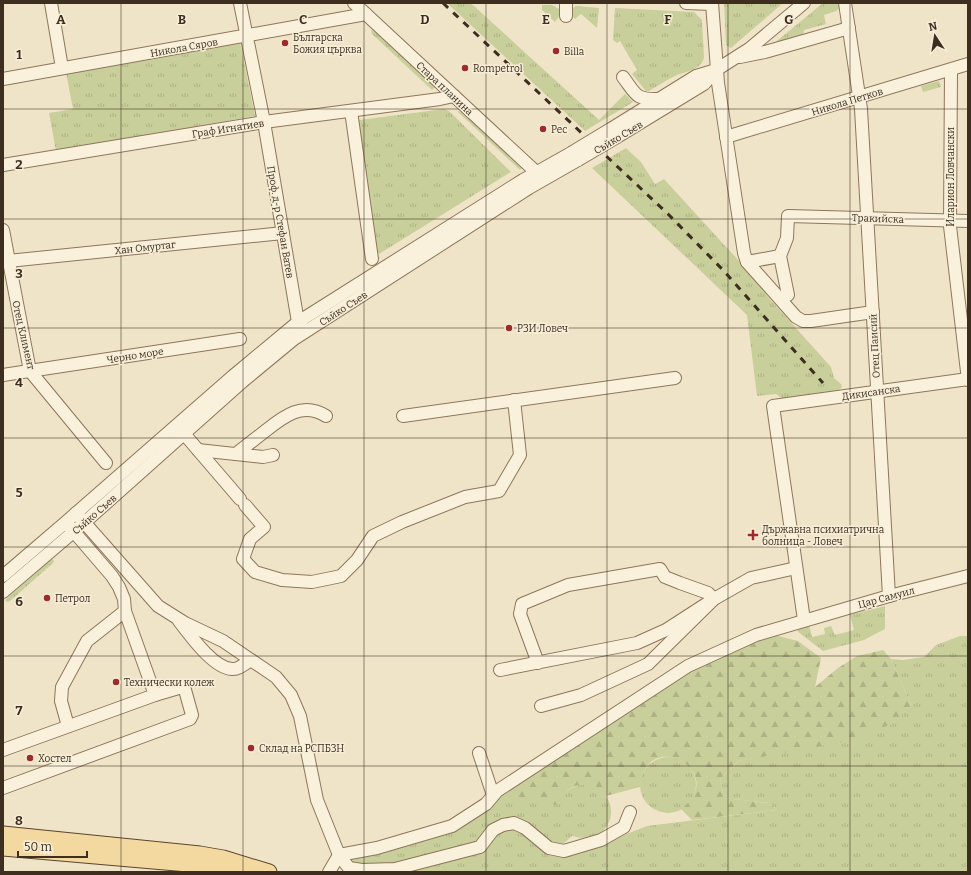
<svg xmlns="http://www.w3.org/2000/svg" width="971" height="875" font-family="Bitter,serif">
	<defs>
		<pattern id="grass-tufts" width="24" height="20" patternUnits="userSpaceOnUse"><rect width="24" height="20" fill="#c9cf9b"/><path d="M3 7l-1-3M5 7V3M7 7l1-3M15 17l-1-3M17 17v-4M19 17l1-3" fill="none" stroke="#aeb285"/></pattern>
		<pattern id="forest-firs" width="22" height="20" patternUnits="userSpaceOnUse"><rect width="22" height="20" fill="#c9cf9b"/><path d="M5 1l3.5 6h-7zM16 11l3.5 6h-7z" fill="#aeb285"/></pattern>
	</defs>
	<rect width="100%" height="100%" fill="#f0e4c8"/>
	<!-- grass -->
	<g fill="url(#grass-tufts)">
		<polygon points="447,3 470,3 474,6 599,120 625,94 633,102 585,131"/>
		<polygon points="724,3 783,3 731,48 726,45"/>
		<polygon points="823,3 839,3 840,8 836,11 824,15 826,24 804,30 803,36 772,45"/>
		<polygon points="542,5 552,5 559,9 560,15 555,22 542,10"/>
		<polygon points="576,6 599,8 597,28 581,14 575,19 573,17 573,8"/>
		<path d="M615,8L694,12L702,20L704,58C700,71 686,71 675,76C666,80 658,86 649,91H646L632,74L637,70L620,41L617,43L613,40Z"/>
		<polygon points="371,30 375,31 435,87 432,90 372,34"/>
		<polygon points="240,42 255,116 56,151 49,113 73,109 66,73"/>
		<polygon points="939,81 941,87 923,92 921,86"/>
		<polygon points="444,109 449,111 511,172 379,254 377,252 359,120"/>
		<polygon points="457,111 463,112 523,167 520,170"/>
		<polygon points="626,148 641,162 655,184 664,179 761,285 768,297 831,367 834,378 841,384 842,387 836,393 783,399 776,394 757,396 747,315 592,168"/>
		<polygon points="52,559 54,561 53,563 10,601 7,602 5,600"/>
		<polygon points="885,606 885,629 864,640 823,651 798,632 797,627 809,625 812,637 825,634 824,628 831,626 835,635 854,630 850,615"/>
		<polygon points="960,636 968,636 968,872 396,872 483,849 493,834 512,827 520,829 549,852 609,841 647,826 777,810 769,803 724,798 720,779 738,761 788,751 911,705 891,659 903,660 924,657 936,645"/>
		<circle cx="668" cy="785" r="28"/>
		<path d="M583,784C628,790 615,849 572,836L562,845L548,840L513,817L478,841L394,866L350,864L346,857L443,833L503,793L561,797C567,790 573,786 583,784Z"/>
	</g>
	<!-- forest -->
	<path fill="url(#forest-firs)" d="M771,634L798,641L821,658L815,687L838,668L857,656L883,650L891,659L911,705L894,723L849,741L738,761L720,779L724,798L769,803L777,810L692,820L681,809C731,772 645,725 640,787L606,796C588,778 567,782 557,805L503,793L669,685L704,664Z"/>
	<g fill="none" stroke-linecap="round" stroke-linejoin="round">
		<!-- minor casing -->
		<g stroke="#8d765c" stroke-width="14">
			<g id="minor">
				<polyline points="51,3 62,68"/>
				<polyline points="240,3 264,122 298,322 302,327"/>
				<polyline points="354,3 536,172 540,178"/>
				<polyline points="686,3 712,4"/>
				<polyline points="712,3 718,83 744,253 747,262 796,317 803,321 811,321 873,312"/>
				<polyline points="845,3 861,109 889,596"/>
				<polyline points="566,16 566,3"/>
				<polyline points="740,57 765,52 849,28"/>
				<polyline points="951,70 950,226 968,380"/>
				<path d="M623,77C636,94 635,100 659,99"/>
				<polyline points="3,79 366,14"/>
				<polyline points="351,111 372,259"/>
				<polyline points="609,130 696,76 716,70 749,49 804,3"/>
				<polyline points="617,137 704,84 716,70"/>
				<polyline points="726,137 968,64"/>
				<polyline points="3,165 264,122 440,99 454,96"/>
				<polyline points="3,230 30,371 106,463"/>
				<polyline points="8,261 283,233"/>
				<polyline points="747,262 780,256"/>
				<polyline points="788,295 780,256 787,238 788,216 968,221"/>
				<polyline points="3,375 240,339"/>
				<polyline points="403,416 675,378"/>
				<polyline points="180,429 240,499"/>
				<polyline points="198,450 263,457 273,455"/>
				<path d="M236,454C246,446 255,439 264,432C283,417 302,401 326,416"/>
				<polyline points="245,505 264,527 250,539 243,559 255,572 282,580 312,582 341,576 357,560 373,536 402,522 465,497 499,491 520,455 514,400"/>
				<polyline points="76,513 158,606 185,623 223,641 276,677 291,695 300,716 317,800 339,855 349,868 362,870 395,869 480,847 493,830 503,825 514,823 525,828 549,848 564,851 601,840 624,827 630,812"/>
				<polyline points="3,576 66,522 233,376 298,322 523,180 571,153"/>
				<polyline points="3,592 85,522 242,382 294,339 529,188 578,160"/>
				<polyline points="804,620 773,406 968,379"/>
				<path d="M179,621C190,635 213,668 232,669C238,670 246,663 251,660"/>
				<polyline points="500,670 637,643 666,630 714,599 708,593 680,583 665,577 660,569 568,585 522,604 520,614 538,663"/>
				<polyline points="541,706 581,695 648,664 714,599 751,578 796,568"/>
				<polyline points="68,726 61,701 62,687 87,641 125,611"/>
				<polyline points="3,750 155,695 125,611 124,599 119,587 112,576 69,526"/>
				<polyline points="479,753 493,795"/>
				<polyline points="3,788 190,719 192,715 185,690 182,687 155,695"/>
				<polyline points="329,872 339,855 377,848 452,826 486,804 497,791 688,666 756,635 889,596 968,576"/>
			</g>
		</g>
		<!-- major casing -->
		<g stroke="#5b4430" stroke-width="17">
			<g id="major">
				<polyline points="3,834 200,854 223,858 269,872"/>
				<polyline points="3,848 188,864 243,872"/>
			</g>
		</g>
		<!-- minor -->
		<use href="#minor" stroke="#faf1dc" stroke-width="12"/>
		<!-- major -->
		<use href="#major" stroke="#f3d9a0" stroke-width="15"/>
		<!-- rail -->
		<polyline stroke="#3d2e20" stroke-width="3" stroke-dasharray="7 7" stroke-linecap="butt" points="443,3 668,214 723,270 823,383"/>
		<!-- minor-bridge casing -->
		<g stroke="#8d765c" stroke-width="14" stroke-linecap="butt">
			<g id="minor-bridge">
				<polyline points="571,153 609,130"/>
				<polyline points="578,160 617,137"/>
			</g>
		</g>
		<!-- minor-bridge -->
		<use href="#minor-bridge" stroke="#faf1dc" stroke-width="12"/>
	</g>
	<!-- grid -->
	<path fill="none" stroke="#3d2e20" stroke-width="1" stroke-opacity="0.55" d="M121,3V872M243,3V872M364,3V872M486,3V872M607,3V872M728,3V872M850,3V872M3,109H968M3,219H968M3,328H968M3,438H968M3,547H968M3,656H968M3,766H968"/>
	<!-- markers -->
	<g fill="#9e2a2b" stroke="#f7eed8" stroke-width="1.5">
		<circle cx="285" cy="43" r="4"/>
		<circle cx="556" cy="51" r="4"/>
		<circle cx="465" cy="68" r="4"/>
		<circle cx="543" cy="129" r="4"/>
		<circle cx="509" cy="328" r="4"/>
		<path d="M751 529h4v4h4v4h-4v4h-4v-4h-4v-4h4z"/>
		<circle cx="47" cy="598" r="4"/>
		<circle cx="116" cy="682" r="4"/>
		<circle cx="251" cy="748" r="4"/>
		<circle cx="30" cy="758" r="4"/>
	</g>
	<g text-anchor="middle" stroke-width="3" stroke-linejoin="round" paint-order="stroke">
		<!-- poi labels -->
		<g font-size="10" fill="#3d2e20" stroke="#f7eed8" text-anchor="start">
			<text x="293" y="41">Българска<tspan x="293" dy="12">Божия църква</tspan></text>
			<text x="564" y="55">Billa</text>
			<text x="473" y="72">Rompetrol</text>
			<text x="551" y="133">Рес</text>
			<text x="517" y="332">РЗИ Ловеч</text>
			<text x="762" y="533">Държавна психиатрична<tspan x="762" dy="12">болница - Ловеч</tspan></text>
			<text x="55" y="602">Петрол</text>
			<text x="124" y="686">Технически колеж</text>
			<text x="259" y="752">Склад на РСПБЗН</text>
			<text x="38" y="762">Хостел</text>
		</g>
		<!-- street labels -->
		<g font-size="10" fill="#3d2e20" stroke="#f7eed8">
			<text transform="translate(184 47) rotate(-10)" y="4">Никола Сяров</text>
			<text transform="translate(445 88) rotate(43)" y="4">Стара планина</text>
			<text transform="translate(847 101) rotate(-17)" y="4">Никола Петков</text>
			<text transform="translate(228 128) rotate(-9)" y="4">Граф Игнатиев</text>
			<text transform="translate(618 137) rotate(-31)" y="4">Съйко Съев</text>
			<text transform="translate(950 177) rotate(-90)" y="4">Иларион Ловчански</text>
			<text transform="translate(878 218) rotate(2)" y="4">Тракийска</text>
			<text transform="translate(281 222) rotate(80)" y="4">Проф. д-р Стефан Ватев</text>
			<text transform="translate(145 247) rotate(-6)" y="4">Хан Омуртаг</text>
			<text transform="translate(343 308) rotate(-33)" y="4">Съйко Съев</text>
			<text transform="translate(24 335) rotate(77)" y="4">Отец Климент</text>
			<text transform="translate(874 346) rotate(-93)" y="4">Отец Паисий</text>
			<text transform="translate(135 355) rotate(-9)" y="4">Черно море</text>
			<text transform="translate(871 392) rotate(-8)" y="4">Дикисанска</text>
			<text transform="translate(94 514) rotate(-41)" y="4">Съйко Съев</text>
			<text transform="translate(886 597) rotate(-15)" y="4">Цар Самуил</text>
		</g>
	</g>
	<g font-size="13" text-anchor="middle" font-weight="bold" fill="#3d2e20" stroke="#f7eed8" stroke-width="3" stroke-linejoin="round" paint-order="stroke">
		<text x="61" y="24">A</text>
		<text x="182" y="24">B</text>
		<text x="303" y="24">C</text>
		<text x="425" y="24">D</text>
		<text x="546" y="24">E</text>
		<text x="668" y="24">F</text>
		<text x="789" y="24">G</text>
		<text x="19" y="59">1</text>
		<text x="19" y="169">2</text>
		<text x="19" y="278">3</text>
		<text x="19" y="387">4</text>
		<text x="19" y="497">5</text>
		<text x="19" y="606">6</text>
		<text x="19" y="715">7</text>
		<text x="19" y="825">8</text>
	</g>
	<!-- border -->
	<rect width="971" height="875" fill="none" stroke="#3d2e20" stroke-width="8"/>
	<!-- north arrow -->
	<g transform="translate(935 36) rotate(348)" stroke="#f7eed8" stroke-width="3" paint-order="stroke">
	<path d="M0-3L7 15L0 10L-7 15Z" fill="#3d2e20"/>
	<text y="-6" font-size="11" font-weight="bold" text-anchor="middle" fill="#3d2e20">N</text>
	</g>
	<!-- scale -->
	<path d="M18 851v6h69v-6" fill="none" stroke="#3d2e20" stroke-width="2"/>
	<text x="24" y="851" font-size="12" fill="#3d2e20" stroke="#f7eed8" stroke-width="3" paint-order="stroke">50 m</text>
</svg>
